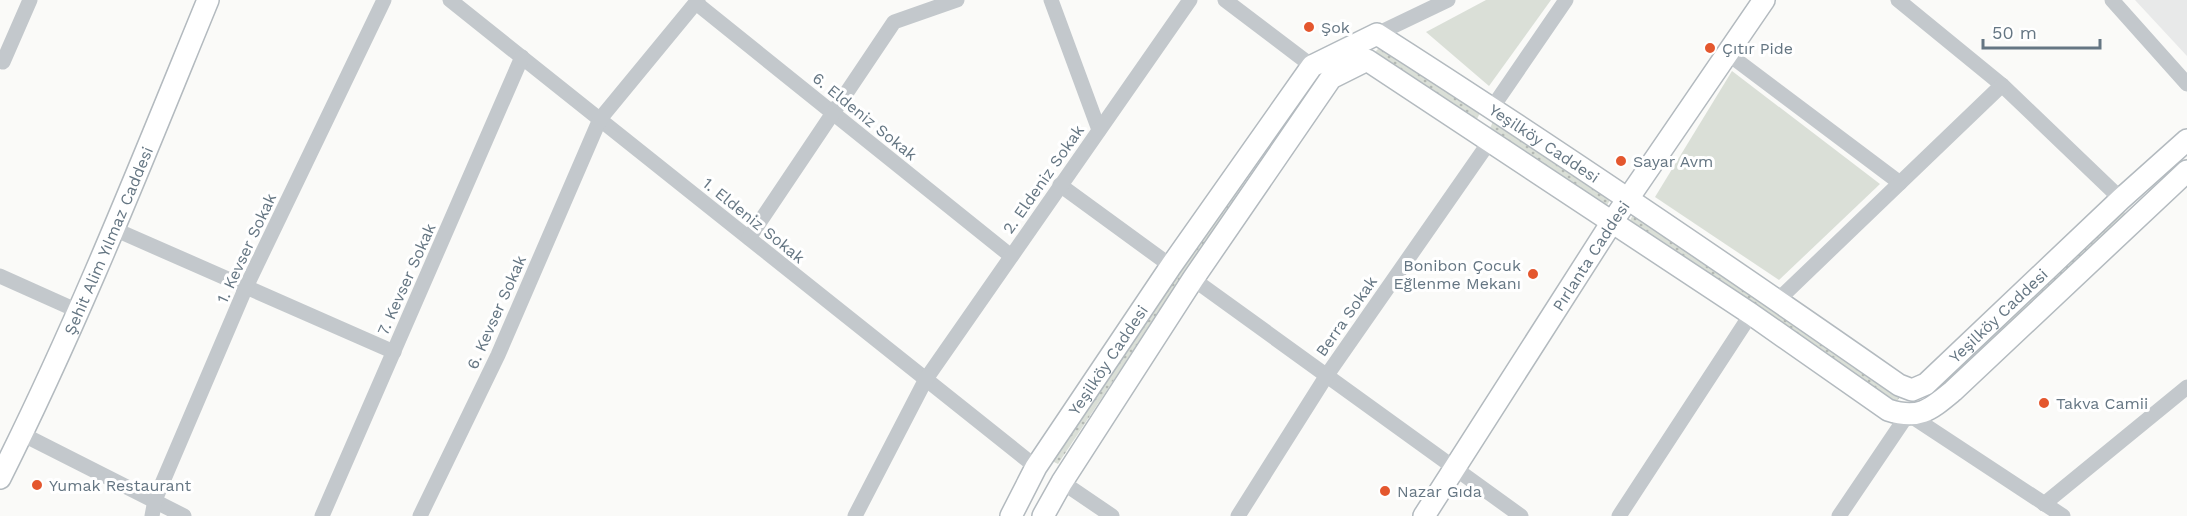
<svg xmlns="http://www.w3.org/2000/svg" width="2187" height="516" font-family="'Work Sans',sans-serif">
	<defs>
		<pattern id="grass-dots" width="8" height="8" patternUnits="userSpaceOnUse" patternTransform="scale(1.5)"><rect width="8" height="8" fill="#dadfd7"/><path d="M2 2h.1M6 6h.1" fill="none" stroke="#b4b9b4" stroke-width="1.8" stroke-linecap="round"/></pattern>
	</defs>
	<rect width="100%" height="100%" fill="#fafaf8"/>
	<!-- built -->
	<polygon fill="#e8e9e9" points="2135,0 2187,0 2187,56"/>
	<!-- grass -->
	<g fill="url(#grass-dots)">
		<polygon points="1380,47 1480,113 1476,121 1374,53"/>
		<polygon points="1296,97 1300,99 1058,464 1052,461"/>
		<polygon points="1494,120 1610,200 1605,209 1490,128"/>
		<polygon points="2123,211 2127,215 1941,392 1936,388"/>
		<polygon points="1634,213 1900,397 1896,402 1629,222"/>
	</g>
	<!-- green -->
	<g fill="#dadfd7">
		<polygon points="1486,0 1551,0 1489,86 1426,32"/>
		<polygon points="1732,71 1880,184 1779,280 1655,197"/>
	</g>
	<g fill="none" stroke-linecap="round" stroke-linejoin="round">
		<!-- secondary casing -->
		<g stroke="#b3babf" stroke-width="24">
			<g id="secondary">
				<path id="s1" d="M0,478C78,323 142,161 208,0"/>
				<path id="s2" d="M1011,516L1036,467L1171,266L1312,66L1377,34C1554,147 1727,265 1899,385L1912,390L1926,384L2121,199L2187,140"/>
				<path d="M1043,516L1062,482L1193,279L1331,78L1367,60L1751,314L1888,410C1919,420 1930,410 1953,391L2187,171"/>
				<path id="s3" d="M1424,516L1612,222L1764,0"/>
			</g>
		</g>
		<!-- street -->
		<g stroke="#c3c8cc" stroke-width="15">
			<polyline points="450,0 1036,467"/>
			<polyline points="1051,0 1099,130"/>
			<polyline points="1225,0 1312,66"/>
			<polyline points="1898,0 2002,85 2121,199"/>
			<polyline points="2112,0 2187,84"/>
			<polyline points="696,3 1011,256"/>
			<polyline points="1377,34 1448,0"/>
			<polyline points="1727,53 1900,183"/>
			<polyline points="3,62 30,0"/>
			<polyline points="1492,108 1566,0"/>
			<polyline points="1060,185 1171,266"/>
			<polyline points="114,229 394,352"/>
			<polyline points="749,238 894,22 957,0"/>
			<polyline points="0,276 78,311"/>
			<polyline points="1193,279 1521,516"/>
			<polyline points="1778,300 2002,85"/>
			<polyline points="22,434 184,516"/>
			<polyline points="1062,482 1112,516"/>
			<polyline points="2044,504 2187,387"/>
			<polyline points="152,516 155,500 246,287 384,0"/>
			<polyline points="322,516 522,57"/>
			<polyline points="420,516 498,355 600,119 698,0"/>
			<polyline points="855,516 926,379 1190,0"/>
			<polyline points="1238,516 1327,375 1490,141"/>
			<polyline points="1619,516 1751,314"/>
			<polyline points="1839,516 1908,414 2063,516"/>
		</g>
		<!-- secondary -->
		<use href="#secondary" stroke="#fff" stroke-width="21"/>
	</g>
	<!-- markers -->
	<g fill="#e4572e" stroke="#fff" stroke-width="2">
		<circle cx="1309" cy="27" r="6"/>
		<circle cx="1710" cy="48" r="6"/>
		<circle cx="1621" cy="161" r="6"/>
		<circle cx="1533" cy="274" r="6"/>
		<circle cx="2044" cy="403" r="6"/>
		<circle cx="37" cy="485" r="6"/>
		<circle cx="1385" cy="491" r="6"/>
	</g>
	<g text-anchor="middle" stroke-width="6" stroke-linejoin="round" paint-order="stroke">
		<!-- poi labels -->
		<g font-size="16" fill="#657683" stroke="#fff" text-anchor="start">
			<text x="1321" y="33">Şok</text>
			<text x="1722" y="54">Çıtır Pide</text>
			<text x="1633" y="167">Sayar Avm</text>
			<text x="1521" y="271" text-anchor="end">Bonibon Çocuk<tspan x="1521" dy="18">Eğlenme Mekanı</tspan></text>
			<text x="2056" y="409">Takva Camii</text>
			<text x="49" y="491">Yumak Restaurant</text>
			<text x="1397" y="497">Nazar Gıda</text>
		</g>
		<!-- street labels -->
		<g font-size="16" fill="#657683" stroke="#fff">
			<text transform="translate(865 116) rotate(39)" y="6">6. Eldeniz Sokak</text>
			<text dy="6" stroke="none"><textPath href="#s2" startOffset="814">Yeşilköy Caddesi</textPath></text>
			<text transform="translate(1043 179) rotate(-55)" y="6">2. Eldeniz Sokak</text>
			<text transform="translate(754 220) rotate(39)" y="6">1. Eldeniz Sokak</text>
			<text dy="6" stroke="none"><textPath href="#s1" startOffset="261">Şehit Alim Yılmaz Caddesi</textPath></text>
			<text transform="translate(246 248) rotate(-65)" y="6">1. Kevser Sokak</text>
			<text dy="6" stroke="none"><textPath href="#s3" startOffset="309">Pırlanta Caddesi</textPath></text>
			<text transform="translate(406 279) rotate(-66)" y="6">7. Kevser Sokak</text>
			<text transform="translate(496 312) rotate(-66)" y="6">6. Kevser Sokak</text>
			<text dy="6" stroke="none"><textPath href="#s2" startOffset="1372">Yeşilköy Caddesi</textPath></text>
			<text transform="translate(1346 316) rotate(-55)" y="6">Berra Sokak</text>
			<text dy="6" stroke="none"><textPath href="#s2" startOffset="184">Yeşilköy Caddesi</textPath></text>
		</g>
	</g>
	<!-- scale -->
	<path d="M1983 39v9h117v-9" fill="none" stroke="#657683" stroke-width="3"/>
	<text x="1992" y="39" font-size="18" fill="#657683" stroke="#ffffff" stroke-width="4.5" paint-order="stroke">50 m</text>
</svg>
